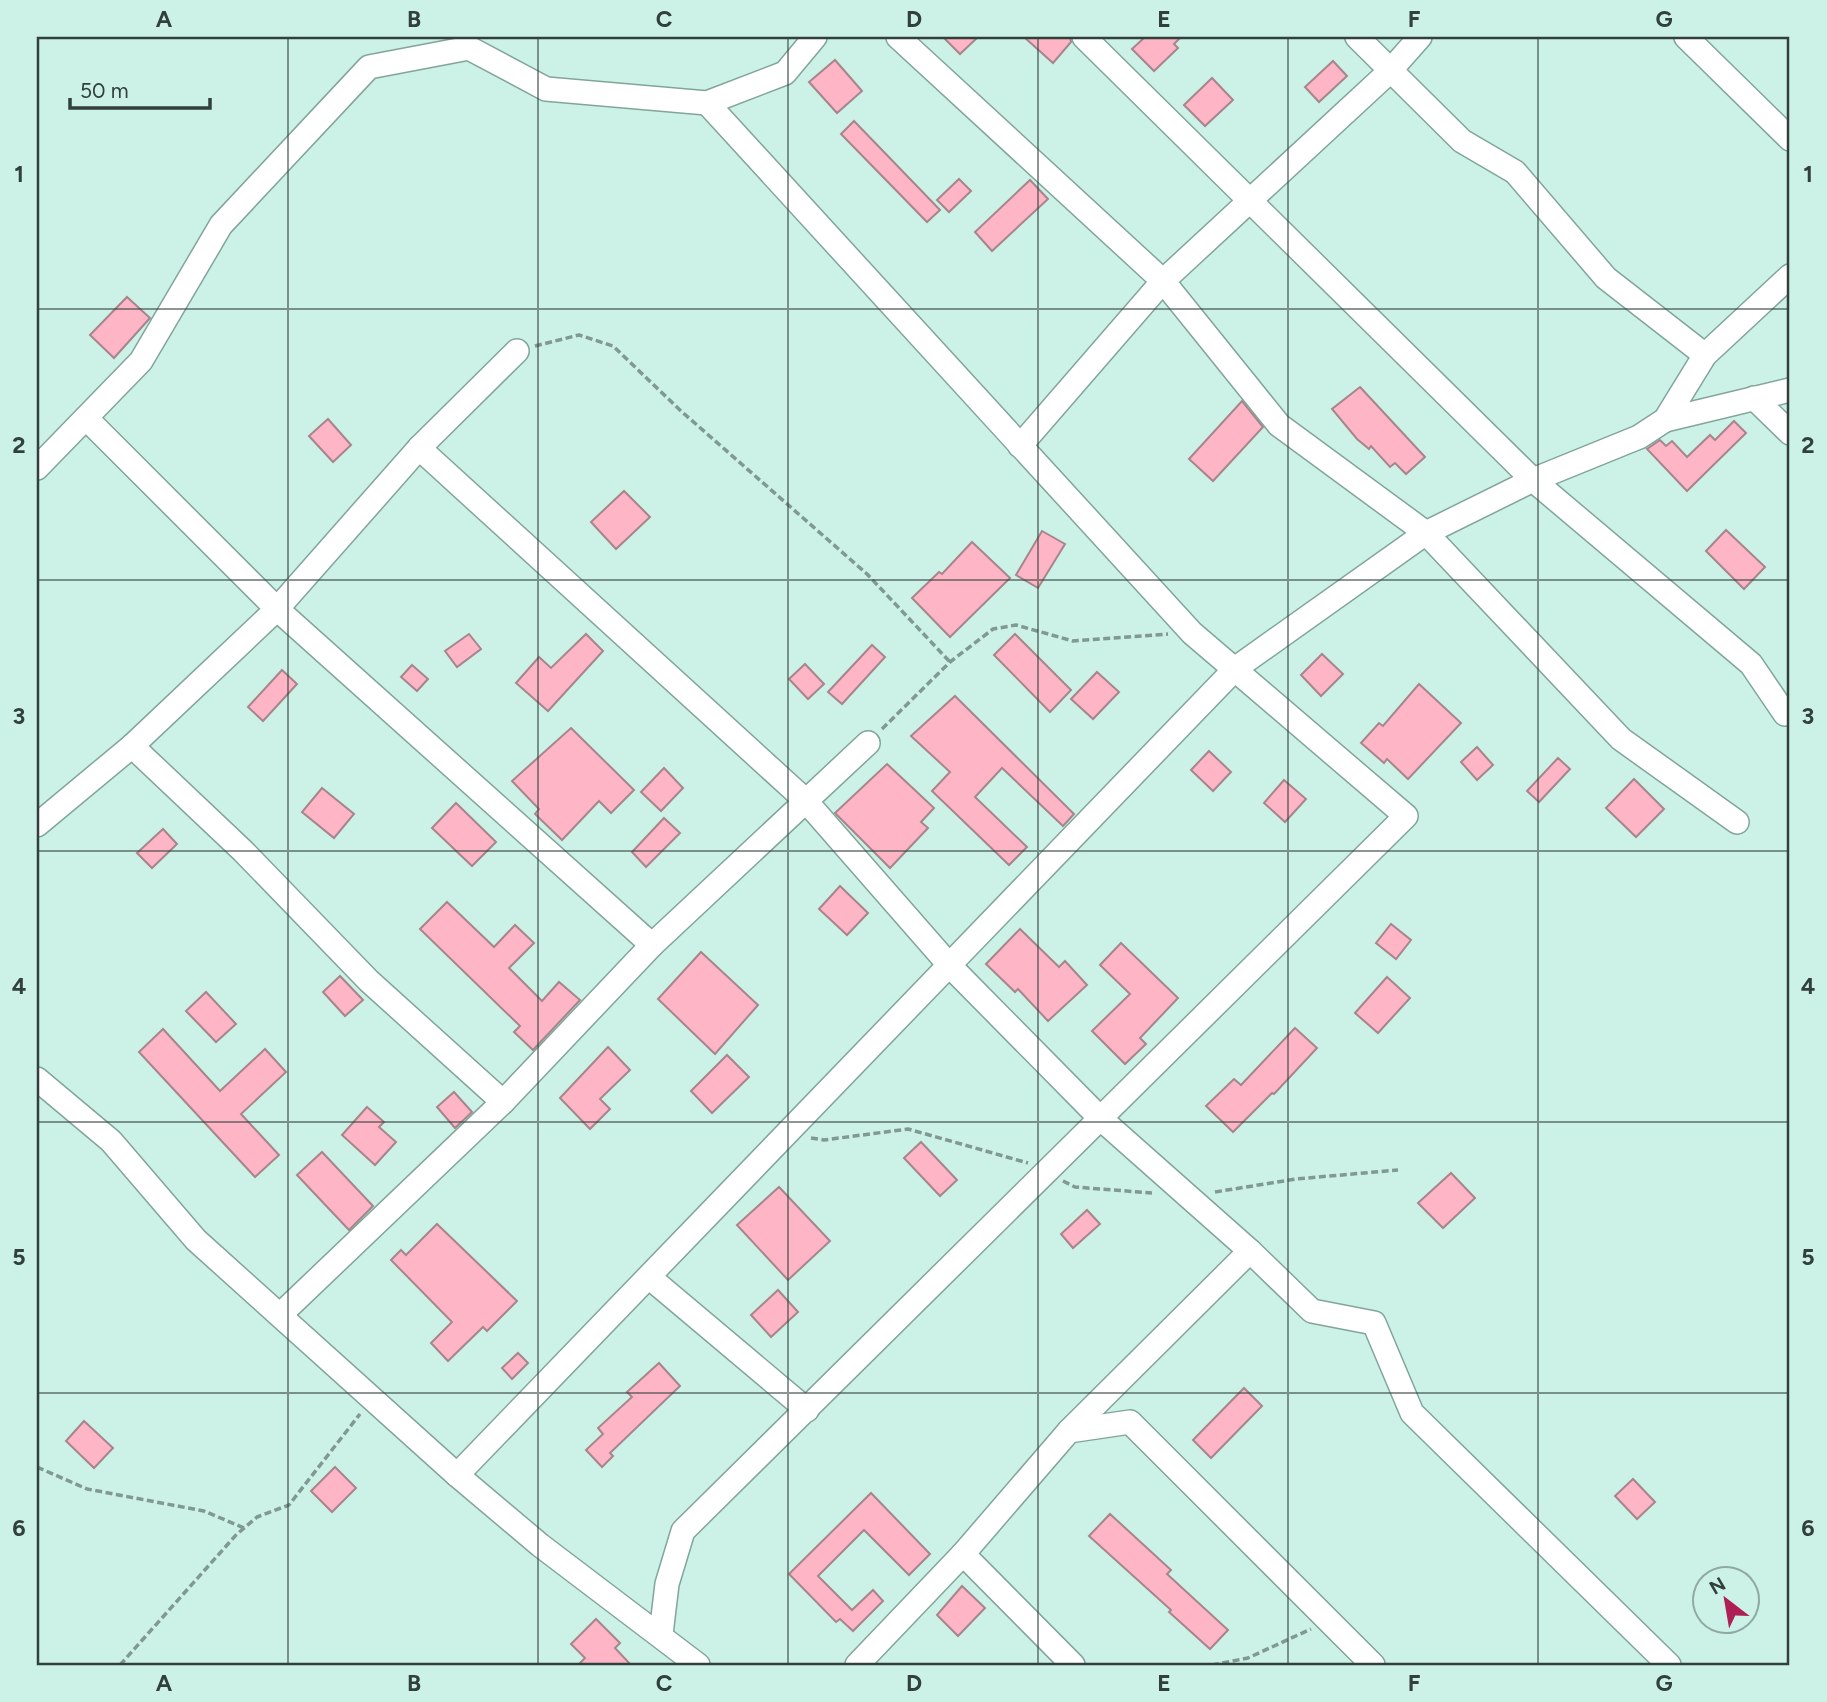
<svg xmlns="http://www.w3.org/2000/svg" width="1827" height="1702" font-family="Figtree,sans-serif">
	<rect width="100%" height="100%" fill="#ccf1e6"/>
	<!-- building -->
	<g fill="#feb5c5" stroke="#a7858c" stroke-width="2">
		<polygon points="943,37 978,37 960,54"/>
		<polygon points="1024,37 1070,37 1071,42 1053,63"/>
		<polygon points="1145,37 1181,37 1174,44 1178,48 1154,71 1132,49"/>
		<polygon points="835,60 862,91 837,113 809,82"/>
		<polygon points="1333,61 1347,76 1319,102 1305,87"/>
		<polygon points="1212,78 1233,100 1205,126 1184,105"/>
		<polygon points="854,121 940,210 927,222 841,134"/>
		<polygon points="959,179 971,191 949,212 937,200"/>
		<polygon points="1030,180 1048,199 992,251 975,232"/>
		<polygon points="127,297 150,318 114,358 90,335"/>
		<polygon points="1360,387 1425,457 1406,474 1395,463 1390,467 1371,446 1369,449 1357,439 1332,409"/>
		<polygon points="1242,401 1263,427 1213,481 1189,459"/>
		<polygon points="328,419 351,445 333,462 309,436"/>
		<polygon points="1734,421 1746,433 1687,491 1647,449 1660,440 1666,446 1672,441 1687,457 1710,435 1715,440"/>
		<polygon points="624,491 650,517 616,549 591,522"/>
		<polygon points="1726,530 1765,567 1744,589 1706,551"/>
		<polygon points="1042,531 1065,544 1038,588 1016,575"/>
		<polygon points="972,542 1010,578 950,637 912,598 939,572 942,574"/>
		<polygon points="469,634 481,649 457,667 445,651"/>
		<polygon points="586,634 603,651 548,711 516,683 539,657 551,668"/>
		<polygon points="1015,634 1071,690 1050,712 994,655"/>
		<polygon points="872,645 885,657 842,704 828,692"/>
		<polygon points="1322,654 1343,674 1321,696 1301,675"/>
		<polygon points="805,664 824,684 808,699 789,679"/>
		<polygon points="412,665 428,679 417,691 401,677"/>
		<polygon points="282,670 297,684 263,721 248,707"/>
		<polygon points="1097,672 1119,692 1093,719 1071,699"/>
		<polygon points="1419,684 1461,723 1408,779 1387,759 1384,763 1361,743 1379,723 1383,726"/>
		<polygon points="955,696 1074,814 1063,826 1002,768 975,797 1027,847 1009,865 932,791 950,772 911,736"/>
		<polygon points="571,728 634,790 611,813 599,801 562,840 535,814 539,809 512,781"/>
		<polygon points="1477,747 1493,765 1477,780 1461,762"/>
		<polygon points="1209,751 1231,772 1213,791 1191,770"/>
		<polygon points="1558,758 1570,769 1539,802 1527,791"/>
		<polygon points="887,764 934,808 921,822 928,828 890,868 835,813"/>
		<polygon points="664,768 683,788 661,811 641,792"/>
		<polygon points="1634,779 1664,809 1636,837 1606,808"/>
		<polygon points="1284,780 1306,799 1285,822 1264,803"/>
		<polygon points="322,788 354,814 334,838 302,812"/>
		<polygon points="456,803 496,842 472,866 432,828"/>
		<polygon points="664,818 680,833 646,867 632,852"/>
		<polygon points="163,829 177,844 152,868 137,853"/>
		<polygon points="840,886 868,913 847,935 819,909"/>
		<polygon points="447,902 494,947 515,925 534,943 509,968 542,1001 559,982 580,1000 533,1050 514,1032 520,1026 420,929"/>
		<polygon points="1391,924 1411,940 1396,959 1376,943"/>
		<polygon points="1020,929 1059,967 1065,961 1087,985 1048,1021 1018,989 1015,992 986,964"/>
		<polygon points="1121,943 1178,998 1140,1038 1146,1044 1125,1064 1092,1031 1130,994 1100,965"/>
		<polygon points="701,952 758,1005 715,1054 658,999"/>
		<polygon points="340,976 363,1000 345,1016 323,992"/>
		<polygon points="1387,977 1410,998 1378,1033 1355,1013"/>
		<polygon points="206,992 236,1024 216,1042 186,1011"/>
		<polygon points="1295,1028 1317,1048 1274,1094 1272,1093 1233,1132 1206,1106 1234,1079 1241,1085"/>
		<polygon points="163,1029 220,1091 265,1049 286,1072 241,1114 279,1155 255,1177 139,1052"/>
		<polygon points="608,1047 630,1070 600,1099 610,1109 590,1129 560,1098"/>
		<polygon points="727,1055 749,1077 712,1113 691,1091"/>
		<polygon points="454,1092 472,1112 455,1128 437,1107"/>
		<polygon points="367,1107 384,1122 379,1127 396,1142 375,1165 342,1135"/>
		<polygon points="921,1142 957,1180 940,1196 904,1158"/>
		<polygon points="322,1152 373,1206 349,1230 297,1175"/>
		<polygon points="1451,1173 1475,1198 1443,1228 1418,1203"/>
		<polygon points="779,1187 830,1241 788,1280 737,1225"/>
		<polygon points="1087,1210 1100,1224 1073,1248 1061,1234"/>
		<polygon points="437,1224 517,1301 487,1331 483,1327 448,1361 431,1343 452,1322 391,1260 401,1250 406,1255"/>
		<polygon points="778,1290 798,1312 771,1337 751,1315"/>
		<polygon points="518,1353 528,1363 512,1379 502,1368"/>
		<polygon points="659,1363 680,1386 610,1453 613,1456 602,1467 586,1450 603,1434 598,1428 632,1397 627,1392"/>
		<polygon points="1244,1388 1262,1406 1211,1458 1193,1440"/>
		<polygon points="84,1421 113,1448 94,1468 66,1441"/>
		<polygon points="335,1467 356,1488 332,1512 311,1491"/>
		<polygon points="1633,1479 1655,1502 1637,1519 1615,1496"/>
		<polygon points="871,1493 930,1554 909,1575 864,1530 818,1576 852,1610 873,1590 883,1601 853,1631 840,1619 836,1622 789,1574"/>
		<polygon points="1110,1514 1171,1570 1167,1574 1228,1630 1210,1649 1169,1612 1171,1610 1089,1536"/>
		<polygon points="962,1586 985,1608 958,1636 937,1615"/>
		<polygon points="596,1619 620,1643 615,1648 631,1665 578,1665 585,1658 571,1644"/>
	</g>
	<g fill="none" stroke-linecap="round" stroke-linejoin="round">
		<!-- minor casing -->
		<g stroke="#82a59b" stroke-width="26">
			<g id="minor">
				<polyline points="898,37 1163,281 1279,425 1426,533 1621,739 1737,822"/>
				<polyline points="1084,37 1533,480 1751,664 1785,714"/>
				<polyline points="1357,37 1462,141 1515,172 1606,278 1705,355"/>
				<polyline points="1686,37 1790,139"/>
				<polyline points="1754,398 1790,433"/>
				<polyline points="86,418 277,609 652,945"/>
				<polyline points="1665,420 1790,390"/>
				<polyline points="1020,446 1163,281 1389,72 1420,37"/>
				<polyline points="419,448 805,800 951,967 1101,1119 1250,1251 1312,1311 1374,1323 1412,1413 1669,1665"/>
				<polyline points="37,468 141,361 221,225 369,67 469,48 546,89 707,103 785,73 815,37"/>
				<polyline points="132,746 243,851 369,981 503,1102"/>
				<polyline points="37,825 132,746 277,609 419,448 517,351"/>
				<polyline points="37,1079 111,1141 196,1240 457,1475 540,1545 698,1665"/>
				<polyline points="649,1277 807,1410"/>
				<polyline points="280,1315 503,1102 652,945 868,743"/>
				<polyline points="1069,1431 1130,1422 1373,1665"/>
				<polyline points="457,1475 1236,668 1426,533 1533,480 1639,437 1665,420 1705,355 1790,276"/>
				<polyline points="963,1554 1073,1665"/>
				<polyline points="661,1634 667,1584 683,1531 1406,816 1192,633 707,103"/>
				<polyline points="857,1665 963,1554 1069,1431 1250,1251"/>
			</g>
		</g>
		<!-- path -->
		<g stroke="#809992" stroke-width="3.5" stroke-dasharray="7 3.5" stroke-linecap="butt">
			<polyline points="535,346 579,335 613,346 681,411 867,574 950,662"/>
			<polyline points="882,729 950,662 993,629 1016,625 1073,641 1168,634"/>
			<polyline points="811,1138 824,1140 908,1129 1028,1163"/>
			<polyline points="1063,1181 1075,1187 1152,1193"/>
			<polyline points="1215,1192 1296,1179 1398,1170"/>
			<polyline points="37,1467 87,1489 204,1511 244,1528"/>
			<polyline points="120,1665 236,1535 257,1517 289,1505 360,1414"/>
			<polyline points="1212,1665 1248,1658 1311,1629"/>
		</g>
		<!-- minor -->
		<use href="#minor" stroke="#fff" stroke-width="23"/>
	</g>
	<!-- grid -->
	<path fill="none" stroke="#32403c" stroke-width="2" stroke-opacity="0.55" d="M288,37V1665M538,37V1665M788,37V1665M1038,37V1665M1288,37V1665M1538,37V1665M37,309H1790M37,580H1790M37,851H1790M37,1122H1790M37,1393H1790"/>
	<!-- border -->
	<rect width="1827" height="1702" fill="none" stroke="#ccf1e6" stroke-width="77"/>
	<!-- north arrow -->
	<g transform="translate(1726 1600) rotate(329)"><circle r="33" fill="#ccf1e6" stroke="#8eaaa2" stroke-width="2"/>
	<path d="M0-5L12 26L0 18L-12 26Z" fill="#ae1f55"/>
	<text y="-10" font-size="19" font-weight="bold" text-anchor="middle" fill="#32403c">N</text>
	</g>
	<!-- scale -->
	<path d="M70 98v10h140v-10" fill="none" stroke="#32403c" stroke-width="3.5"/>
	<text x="80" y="98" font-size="21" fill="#32403c" stroke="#ccf1e6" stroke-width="5" paint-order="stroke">50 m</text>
	<rect x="38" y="38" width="1750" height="1626" fill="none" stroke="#32403c" stroke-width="2.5"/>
	<g font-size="23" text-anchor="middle" font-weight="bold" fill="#32403c">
		<text x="164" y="27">A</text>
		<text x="414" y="27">B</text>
		<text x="664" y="27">C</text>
		<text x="914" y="27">D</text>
		<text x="1164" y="27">E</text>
		<text x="1414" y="27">F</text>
		<text x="1664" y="27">G</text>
		<text x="19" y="182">1</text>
		<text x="1808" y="182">1</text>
		<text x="19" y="453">2</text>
		<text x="1808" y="453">2</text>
		<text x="19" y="724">3</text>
		<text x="1808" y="724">3</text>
		<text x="19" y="994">4</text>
		<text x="1808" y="994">4</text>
		<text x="19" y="1265">5</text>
		<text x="1808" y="1265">5</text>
		<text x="19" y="1536">6</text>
		<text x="1808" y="1536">6</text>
		<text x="164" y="1691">A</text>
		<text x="414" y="1691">B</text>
		<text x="664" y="1691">C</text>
		<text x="914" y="1691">D</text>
		<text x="1164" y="1691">E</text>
		<text x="1414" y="1691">F</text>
		<text x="1664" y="1691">G</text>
	</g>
</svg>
